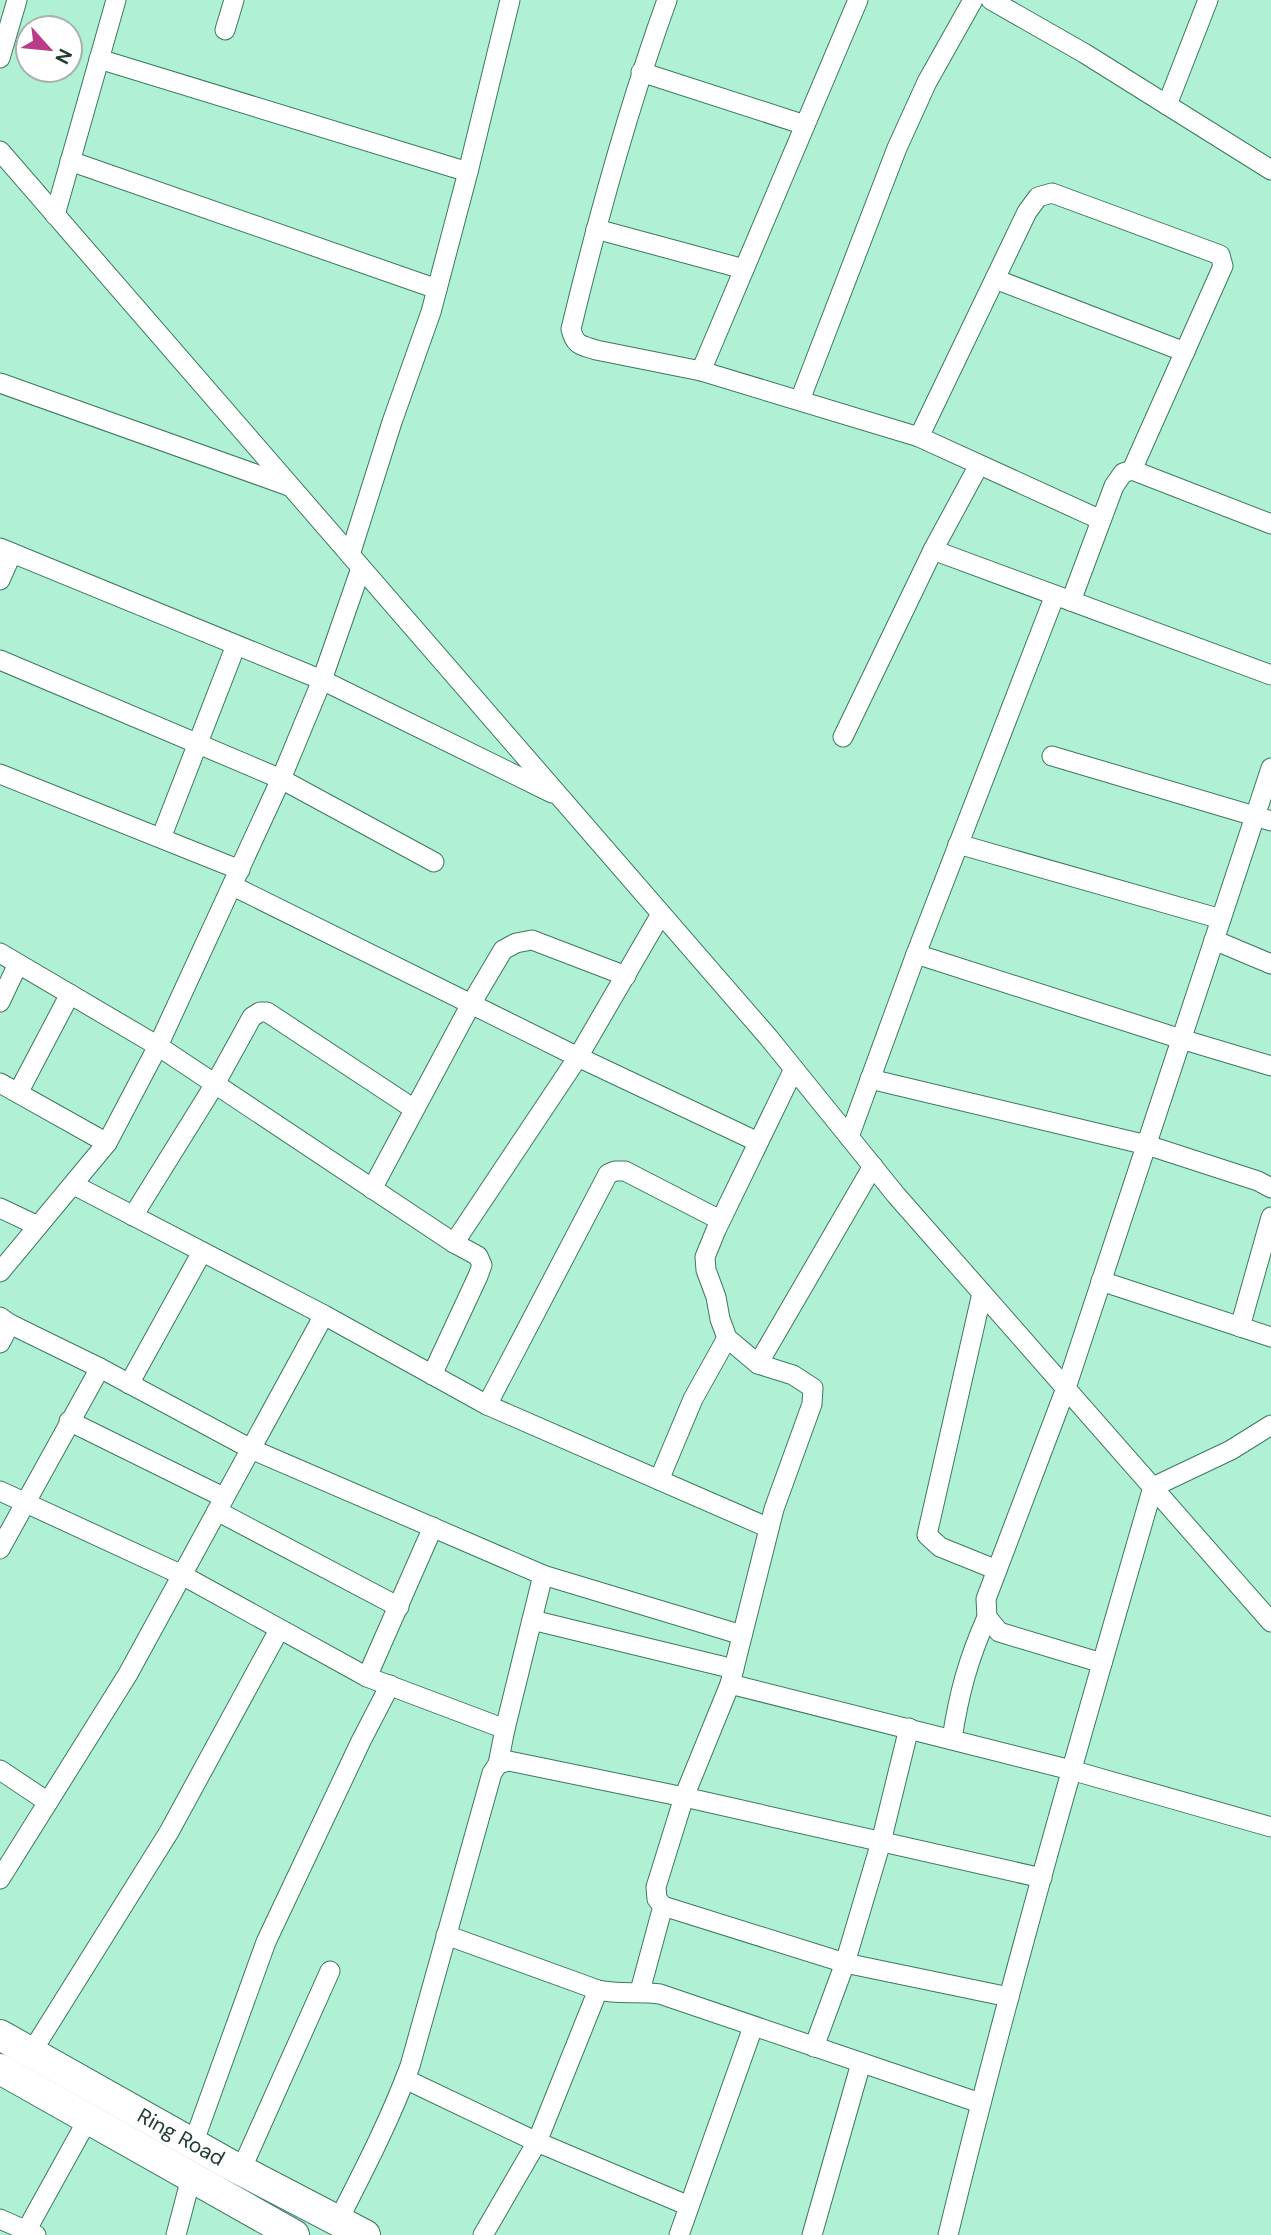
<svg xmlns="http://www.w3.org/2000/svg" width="1271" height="2235" font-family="'DM Sans',sans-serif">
	<rect width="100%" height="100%" fill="#b0f1d5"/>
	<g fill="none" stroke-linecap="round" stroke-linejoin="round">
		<!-- street casing -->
		<g stroke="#3a7961" stroke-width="21">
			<g id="street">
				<path d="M667,0C628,108 598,217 571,329C575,346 581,345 596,350L701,371L919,437L1101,520"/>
				<polyline points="991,0 1084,53 1271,170"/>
				<polyline points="225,30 234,0"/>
				<polyline points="0,58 17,0"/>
				<polyline points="99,59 468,172"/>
				<polyline points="641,72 805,125"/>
				<polyline points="1167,105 1208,0"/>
				<polyline points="0,151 769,1038 896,1195 1271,1622"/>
				<polyline points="70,161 437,289"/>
				<polyline points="55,215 116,0"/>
				<polyline points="596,229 744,269"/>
				<polyline points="995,279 1185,352"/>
				<polyline points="701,371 858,0"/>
				<polyline points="0,383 289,486"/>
				<polyline points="800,400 897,148 927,82 973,0"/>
				<polyline points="919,437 1027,212 1038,197 1052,193 1220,255 1223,266 1132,470"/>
				<polyline points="0,548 322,680 552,793"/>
				<polyline points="933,550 1271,675"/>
				<polyline points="350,555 392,422 431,312 468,172 510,0"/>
				<polyline points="0,580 12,553"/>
				<polyline points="1071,601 1114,486 1123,473 1132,470 1271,524"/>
				<polyline points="0,660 281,779 434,862"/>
				<polyline points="843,737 933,550 979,465"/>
				<polyline points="1052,756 1271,821"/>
				<polyline points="0,774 240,870"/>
				<polyline points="161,838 236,645"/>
				<polyline points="958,844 1221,919"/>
				<polyline points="233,886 578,1057 758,1142"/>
				<polyline points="1214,940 1271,964"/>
				<polyline points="0,953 158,1046 454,1243 478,1256 482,1265 478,1276 432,1375"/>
				<polyline points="916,954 1181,1039 1271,1066"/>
				<polyline points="0,1002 18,964"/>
				<polyline points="794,1069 716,1230 705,1257 706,1270 716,1297 720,1319 727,1338 758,1364 793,1375 813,1388 812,1404 774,1509 730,1684 684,1797 656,1887 657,1899 663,1906 845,1963 1009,1997"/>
				<polyline points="870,1079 1147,1145 1258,1181 1271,1188"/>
				<polyline points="0,1083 107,1143"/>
				<polyline points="18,1093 70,994"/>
				<polyline points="849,1137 916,954 1055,595"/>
				<polyline points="74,1185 324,1315 487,1405 769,1528"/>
				<polyline points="372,1189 471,1004 503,950 516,943 532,940 626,976"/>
				<polyline points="0,1208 38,1226"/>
				<polyline points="133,1216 215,1084 252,1017 260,1012 267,1012 414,1109"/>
				<polyline points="454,1243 578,1057 661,914"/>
				<polyline points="0,1272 107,1143 158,1046 281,779 322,680 361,568"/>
				<polyline points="1101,1281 1271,1337"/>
				<polyline points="982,1293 927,1535 940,1547 997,1570"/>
				<polyline points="0,1317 10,1324 100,1368 251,1449 543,1575 742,1635"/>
				<polyline points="1240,1327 1271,1217"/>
				<polyline points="0,1343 10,1324"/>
				<polyline points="758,1364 873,1166"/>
				<polyline points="129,1384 202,1252"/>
				<polyline points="487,1405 608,1174 615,1171 625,1171 720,1220"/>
				<polyline points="69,1421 223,1497"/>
				<polyline points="659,1480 693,1399 727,1338"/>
				<polyline points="0,1491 182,1575 367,1677 505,1729"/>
				<polyline points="217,1511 399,1607"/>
				<polyline points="0,1549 100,1368"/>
				<polyline points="532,1620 734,1669"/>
				<polyline points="1102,1663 999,1632 987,1617 986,1599 1066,1388 1271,768"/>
				<polyline points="367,1677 433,1527"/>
				<polyline points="730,1684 1071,1770 1271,1827"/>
				<path d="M952,1739C959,1693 968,1660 987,1617"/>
				<polyline points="498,1764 509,1761 684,1797 1042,1878"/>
				<polyline points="0,1770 48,1802"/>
				<polyline points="0,1879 128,1674 324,1315"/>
				<path d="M446,1935L598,1990C618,1995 639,1991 660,1994L980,2103"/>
				<polyline points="640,1991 663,1906"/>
				<polyline points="814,2047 845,1963 881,1842 909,1728"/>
				<polyline points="31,2053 169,1832 279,1630"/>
				<polyline points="405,2079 537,2142 689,2206"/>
				<polyline points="193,2144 266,1942 361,1741 390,1685"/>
				<polyline points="241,2170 330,1971"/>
				<polyline points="0,2219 36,2235"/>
				<path d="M338,2221C364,2170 390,2120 410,2066L492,1773L498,1764L505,1729L543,1575"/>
				<polyline points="26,2231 88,2119"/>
				<polyline points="176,2235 191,2178"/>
				<polyline points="483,2235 537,2142 598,1990"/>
				<polyline points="679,2235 753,2027"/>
				<polyline points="812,2235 861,2063"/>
				<path d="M948,2235C1009,1984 1081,1735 1153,1487L1231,1450L1271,1425"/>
			</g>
		</g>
		<!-- primary casing -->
		<g stroke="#3a7961" stroke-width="32">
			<g id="primary">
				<polyline points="0,2035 229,2164 365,2235"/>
				<polyline points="0,2069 294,2235"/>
			</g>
		</g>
		<!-- street -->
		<use href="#street" stroke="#fff" stroke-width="19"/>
		<!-- primary -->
		<use href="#primary" stroke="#fff" stroke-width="30"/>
	</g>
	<g text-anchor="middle" stroke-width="5" stroke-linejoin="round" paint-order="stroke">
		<!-- street labels -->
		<g font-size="21" fill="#233d33" stroke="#fff">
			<text transform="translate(181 2137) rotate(29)" y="7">Ring Road</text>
		</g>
	</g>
	<!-- north arrow -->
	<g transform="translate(49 49) rotate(117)"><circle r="33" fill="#ffffff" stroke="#a7b1ad" stroke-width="2"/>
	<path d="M0-5L12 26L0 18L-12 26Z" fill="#ba3c89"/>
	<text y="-10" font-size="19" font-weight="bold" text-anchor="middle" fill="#233d33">N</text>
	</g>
</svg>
